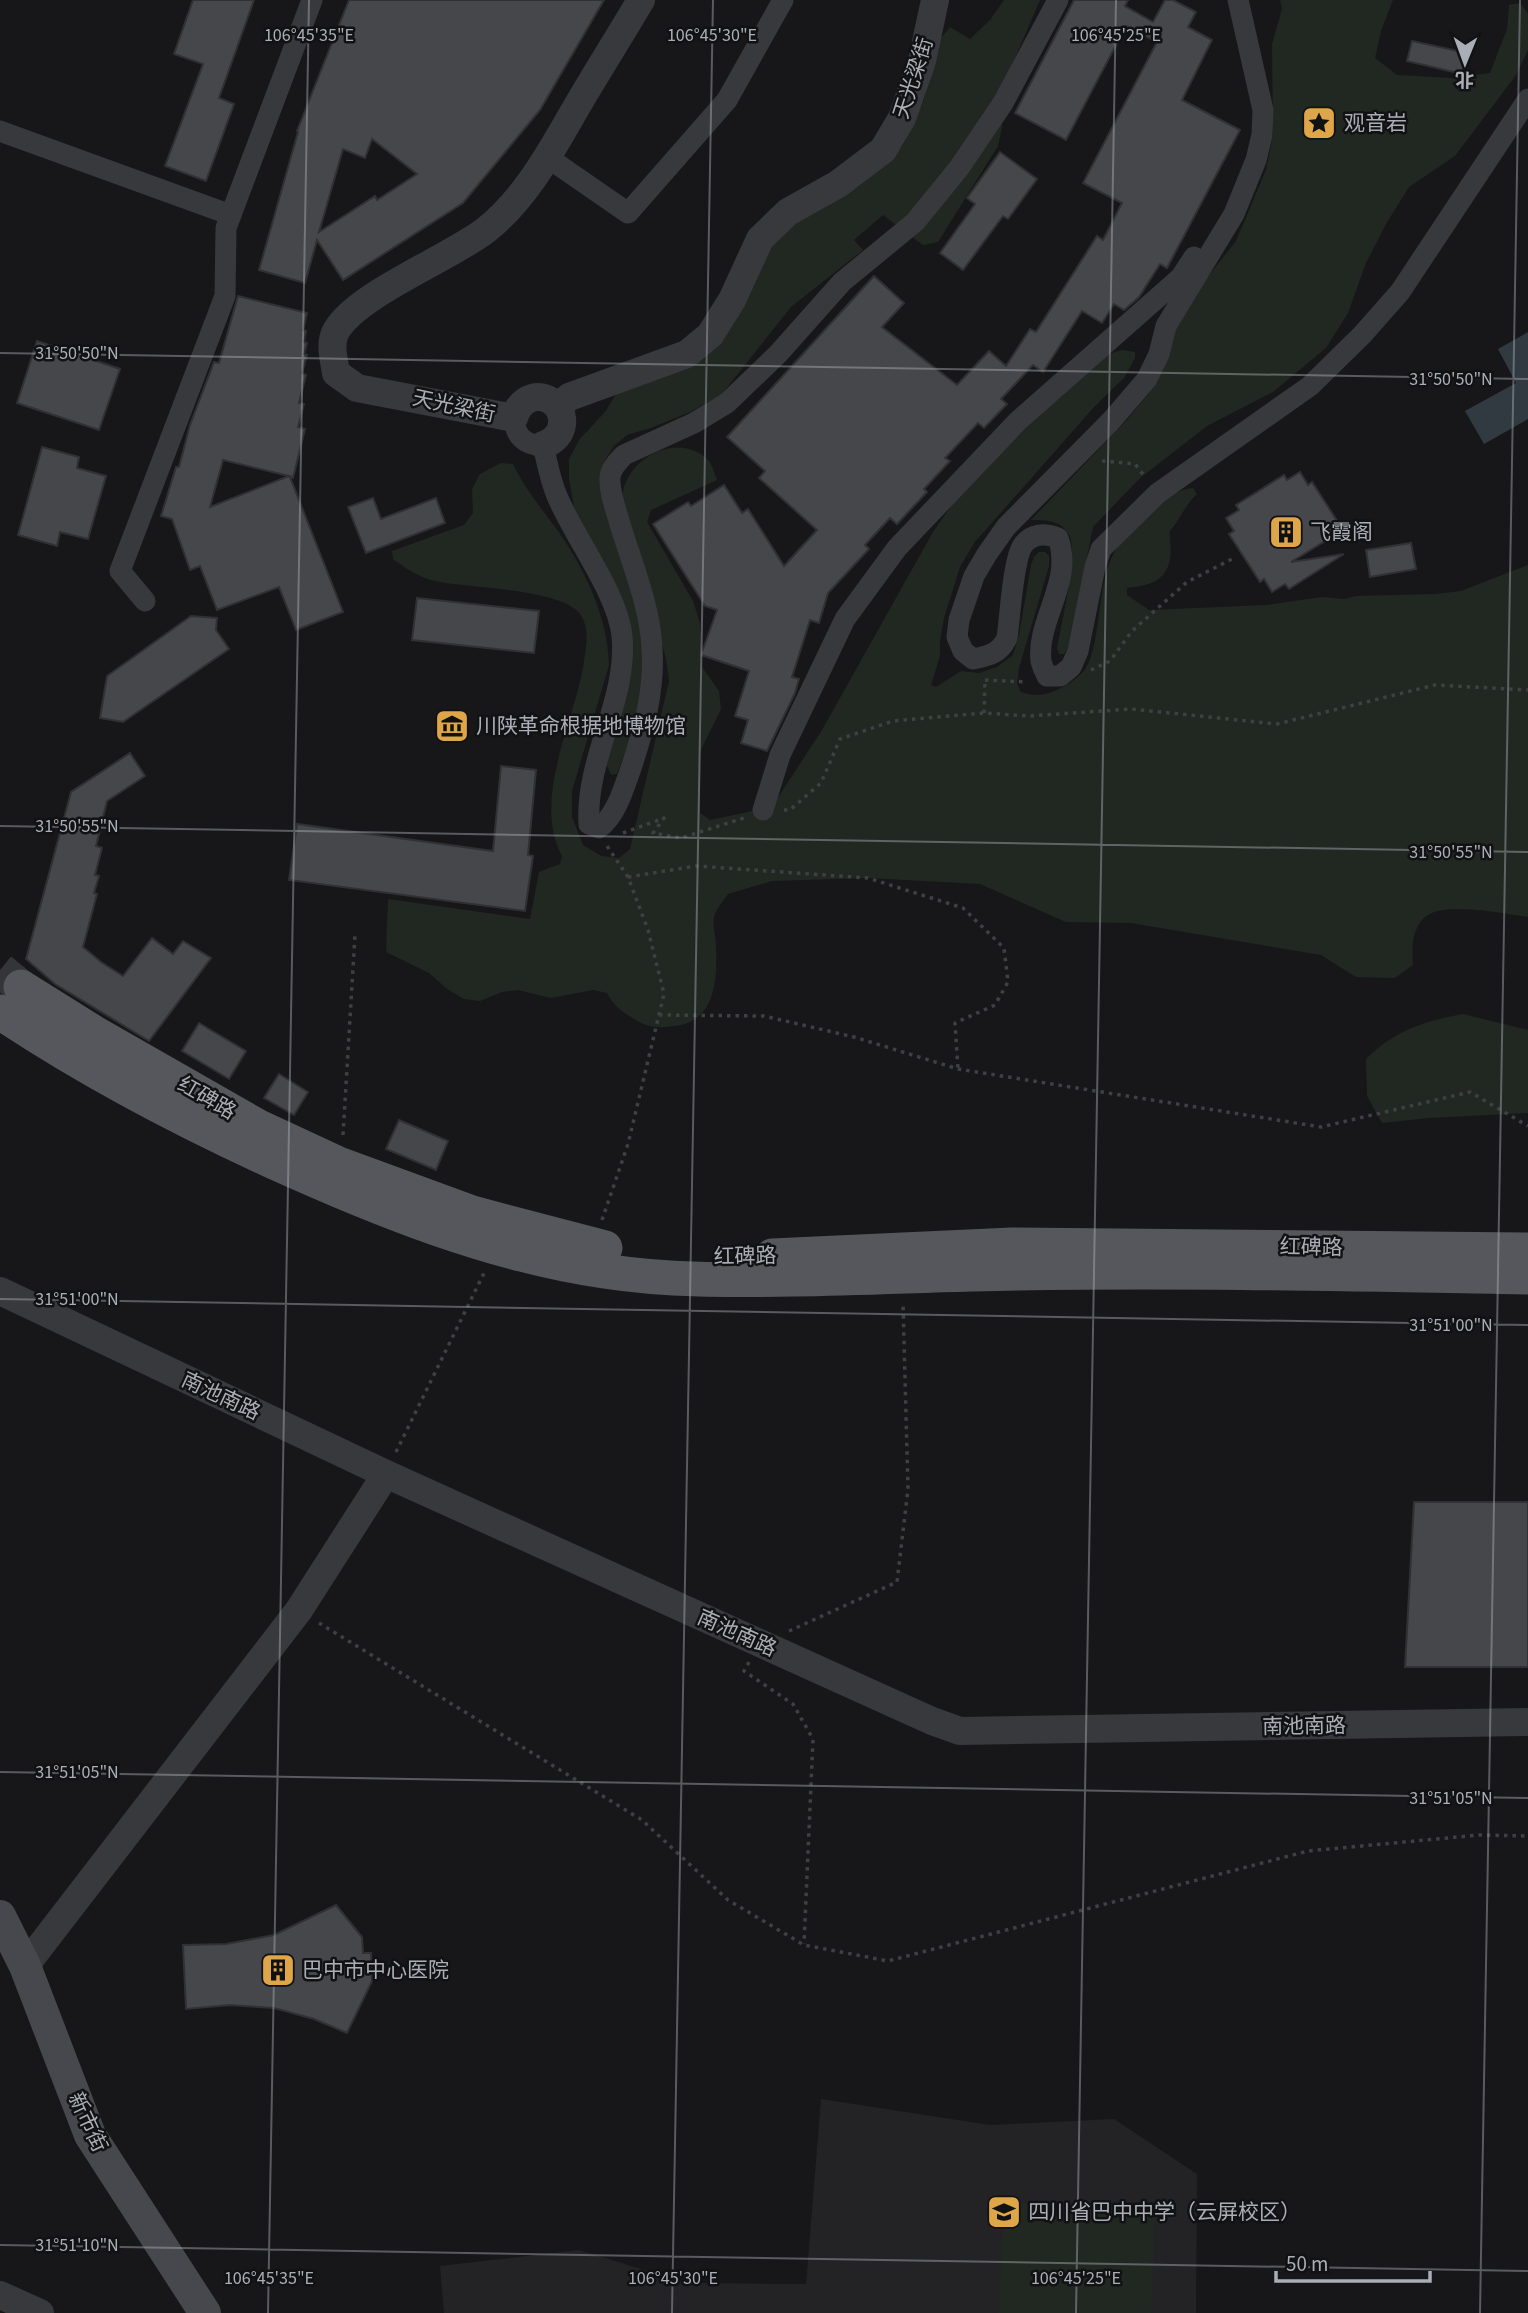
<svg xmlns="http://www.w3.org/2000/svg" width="1528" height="2313" font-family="'Source Sans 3','Noto Sans SC',sans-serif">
	<rect width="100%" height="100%" fill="#171719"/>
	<!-- built -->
	<polygon fill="#232325" points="821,2099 990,2125 1114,2119 1197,2174 1196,2313 444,2313 440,2266 579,2250 687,2283 806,2284"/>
	<!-- green -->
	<g fill="#212822">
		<polygon points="1004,0 1040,0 998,97 1002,127 998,146 938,242 923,245 883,215 854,240 863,250 791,307 721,395 690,412 651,428 627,435 614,446 605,460 601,479 646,634 647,669 635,725 617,774 611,775 607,766 623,606 574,507 569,479 569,459 579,440 605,412 616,394 684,370 772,241 799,218 881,168 903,145 924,99 937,43 950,27 970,39 990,20"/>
		<path d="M1280,0H1393L1381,31L1375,58L1397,75L1452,78L1490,73L1507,29L1509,5L1520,3L1528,14V50L1516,75L1455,156L1409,187L1386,224L1366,263L1348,313L1326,348L1273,392L1207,426L1139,479L1093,527L1070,644L1064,654H1059L1057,648C1061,625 1079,553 1069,535C1061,520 1046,520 1031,520L1126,421L1158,382L1173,330L1202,284L1236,241L1266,170L1273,135L1272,44L1282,9Z"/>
		<path d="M1122,350L1135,352V358L1124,378L1095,406L974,543L960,567L944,618L940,641V656L931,685L936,687L961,671L979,673L997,667L1013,655L1019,635L1031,565L1034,557L1039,552H1045L1049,556V566L1019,668L1017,684L1021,692C1035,697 1047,696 1061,688C1070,683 1080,677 1086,668C1100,644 1098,589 1111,559C1118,541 1135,528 1148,515C1161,501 1174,490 1193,488L1197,494C1185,505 1181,518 1170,531C1169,540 1172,550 1170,559C1166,582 1147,586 1127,588V595L1149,610L1267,605L1322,597L1344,599L1357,596L1435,594L1461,591L1528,565V917C1505,914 1441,900 1424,918C1411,931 1412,949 1413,965L1395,978L1356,977L1321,955L1131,923L1066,922L980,884L868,878L772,881L728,894C724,900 716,909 714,917C712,925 716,936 716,944C717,978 717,1021 675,1026C662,1028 649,1028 638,1021C624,1013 614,1007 607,993L593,990L551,998L518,990L502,992L480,1001L464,999L447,989L429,973L386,952L388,899L530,919L539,872L560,864L562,856C530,797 579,714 585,654C587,641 588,628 582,617C569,589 470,588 440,582C421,579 408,570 393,559L392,551L464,525L473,513L472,489L480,474L501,463L513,464C525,489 542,509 558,531C585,569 608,618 609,665L572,791V817L583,845L601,856L619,858L630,849L669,681L666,659L626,513C624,506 622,498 623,491C631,455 680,432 708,460C713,465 714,474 717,480L651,510L647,522L693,601L700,623L702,667L719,691L721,709L701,750L700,813L710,820L753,811L777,799L822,730L933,532L959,495L1071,383L1104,355Z"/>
		<path d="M1463,1014L1528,1030V1113L1429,1118L1382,1123L1367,1096L1366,1059C1394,1031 1424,1021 1463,1014Z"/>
		<polygon points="1004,2202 1155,2208 1151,2313 999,2313"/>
	</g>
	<!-- water -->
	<polygon fill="#313a40" points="1528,332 1528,419 1484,444 1465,411 1516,383 1498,349"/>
	<!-- building -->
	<g fill="#46474b" stroke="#313134" stroke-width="2" fill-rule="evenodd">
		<polygon points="193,0 254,0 219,98 234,104 206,181 165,166 203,64 174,54"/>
		<path d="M349,0H604L540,110L463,203L343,280L317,240L305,283L259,270L298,132L297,131ZM372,139L417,174L377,200L375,196L319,232L343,149L365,158Z"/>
		<polygon points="1074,0 1128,0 1125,6 1153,22 1165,0 1173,0 1196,12 1188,27 1212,40 1182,100 1240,130 1167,268 1160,264 1139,297 1124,310 1114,304 1102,323 1082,311 1043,372 1033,365 1001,399 1007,404 984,428 978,423 945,458 950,461 924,489 927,492 897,524 890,518 865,545 869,549 828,593 819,623 810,620 792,677 799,679 795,693 767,751 741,743 748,720 735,716 749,671 701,655 717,610 705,606 653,524 688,502 691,506 724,485 742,513 748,509 784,566 817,530 759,478 765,471 727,437 874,276 904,303 882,327 957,385 989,351 1006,366 1030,329 1036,332 1097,236 1103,240 1122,203 1083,183 1157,42 1126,26 1066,140 1015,113"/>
		<polygon points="1412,41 1467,53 1462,74 1407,61"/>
		<polygon points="1000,152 1037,179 1008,219 1003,216 963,270 940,253 975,204 967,198"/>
		<path d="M238,296L307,313L303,330L306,331L304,342L307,343L304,354L307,355L302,373L306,375L299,403L304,404L298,427L305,429L293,478L290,477L343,612L296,630L279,587L217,610L200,566L190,570L172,519L161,516L176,467H179L190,425L214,362L219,363ZM223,460L289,476L210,507Z"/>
		<polygon points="37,341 120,369 99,430 17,403"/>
		<polygon points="42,447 79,457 77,468 106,476 88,539 60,532 57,546 18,535"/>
		<polygon points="1300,472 1308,485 1312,482 1343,530 1291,562 1344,554 1289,589 1285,584 1272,592 1264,579 1260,582 1229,534 1234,531 1226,518 1239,510 1236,505 1284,475 1287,480"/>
		<polygon points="373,498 381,519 436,498 445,523 366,553 348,507"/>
		<polygon points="1411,543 1416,569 1370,577 1366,550"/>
		<polygon points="417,598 539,611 534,653 412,640"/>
		<polygon points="191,616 217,618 216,630 229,649 123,722 100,718 107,676"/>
		<polygon points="130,753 145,776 107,801 96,846 102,848 95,875 99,876 94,893 97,894 83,947 101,962 123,976 152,938 173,954 183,941 211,958 149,1041 55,984 26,959 71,792"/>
		<polygon points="501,766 536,770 528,855 533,856 525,911 289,880 297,824 493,851"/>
		<polygon points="199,1023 246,1051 229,1079 182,1051"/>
		<polygon points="279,1074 308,1092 294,1115 264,1098"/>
		<polygon points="399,1120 448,1141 436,1170 386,1149"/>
		<polygon points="1414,1502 1528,1502 1528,1667 1405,1667"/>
		<polygon points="336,1905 362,1937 363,1953 371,1953 372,1981 347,2033 314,2019 274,2008 230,2005 186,2009 183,1945 226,1944 274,1935"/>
	</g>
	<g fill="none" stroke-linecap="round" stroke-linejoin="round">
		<!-- primary-tunnel -->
		<polyline stroke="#343539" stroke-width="35" stroke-dasharray="35 18" stroke-linecap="butt" points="0,970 21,987"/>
		<!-- path -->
		<g stroke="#3e4044" stroke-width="3.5" stroke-dasharray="3.5 5" stroke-linecap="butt">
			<polyline points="1102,461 1135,464 1146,478"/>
			<polyline points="1091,670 1110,661 1132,631 1187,582 1236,557"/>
			<polyline points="985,680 1027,682"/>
			<polyline points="984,713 985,680"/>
			<polyline points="784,810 790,810 821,783 840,739 893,721 984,713 1029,716 1131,709 1277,724 1435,685 1528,690"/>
			<polyline points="623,833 664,818 653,833 681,838 747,817"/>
			<polyline points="628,877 696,866 868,878 963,908 1004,948 1008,982 995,1005 955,1023 958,1069"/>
			<polyline points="659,1015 764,1016 854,1037 958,1069 1321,1127 1470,1092 1528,1126"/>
			<polyline points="343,1135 355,935"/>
			<polyline points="602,1220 628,1144 664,994 648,930 628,877 607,846"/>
			<polyline points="396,1452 485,1271"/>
			<polyline points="319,1623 642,1820 728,1900 804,1945 888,1961 1308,1851 1479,1835 1528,1836"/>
			<polyline points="789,1631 897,1582 908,1489 903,1303"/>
			<polyline points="749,1662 744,1671 793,1704 813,1739 804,1944"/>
		</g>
		<!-- minor -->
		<g stroke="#38393d" stroke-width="21">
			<path d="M1238,0L1263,110L1262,135L1256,160L1234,214L1166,326L1159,354L1147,379L1111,421L1006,527L987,554L974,576L959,620L957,637L963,651L973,659C989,656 1000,653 1007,638C1010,618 1013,559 1023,545C1032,533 1045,533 1058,538C1074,582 1036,620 1041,661C1042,666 1045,672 1047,676H1060L1071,667L1078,651L1095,567L1101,549L1158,493L1310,386L1362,335L1400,292L1528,99"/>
			<polyline points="0,131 231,215"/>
			<polyline points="547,157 628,213 727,100 783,0"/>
			<path d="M514,418C515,436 525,446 543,445C547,462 550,480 557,496C574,537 618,594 622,636C628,700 585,759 589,824L599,828C616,816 624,788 631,768C644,729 655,689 652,648C650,606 632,564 620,524C616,509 609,493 610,477C611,468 618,461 624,455L694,423L727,403L778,354L842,282L915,222L959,168L1003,103L1058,0"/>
			<polyline points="145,601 120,571 225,296 226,228 312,0"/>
			<polyline points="763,810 780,755 845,619 897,548 1018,421 1181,277 1194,257"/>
		</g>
		<!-- tertiary -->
		<g stroke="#38393d" stroke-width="28">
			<path d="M641,0C621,34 600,67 580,101C554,145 528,197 486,230C450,258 357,294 336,331C329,344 334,359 336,373L357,388L514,418C520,397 542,389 558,407L569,397L687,354L710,335L732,300L760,239L788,212L838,184L883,150L902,118L922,61L935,0"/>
			<path d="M543,445C561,439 567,423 558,407"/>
			<polyline points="0,1291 386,1474 932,1721 960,1731 1528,1722"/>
			<polyline points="25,1966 299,1610 386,1474"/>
			<polyline points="0,2295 40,2313"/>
		</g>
		<!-- secondary -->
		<polyline stroke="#47484d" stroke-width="32" points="0,1916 25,1966 90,2135 205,2313"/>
		<!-- primary -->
		<g stroke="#55575c" stroke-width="35">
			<polyline points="21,987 96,1034 257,1126 341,1165 472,1213 605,1248"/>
			<path d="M0,1012C87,1070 178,1118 272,1161C378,1209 489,1254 604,1271C668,1281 731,1280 795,1279C869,1278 944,1274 1018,1273C1188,1270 1358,1274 1528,1277"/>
			<polyline points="772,1256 1012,1245 1528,1250"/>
		</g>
	</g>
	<!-- ticks -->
	<path fill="none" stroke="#aaafb7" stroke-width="2" stroke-opacity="0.45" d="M0,353L1528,379M0,826L1528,852M0,1299L1528,1325M0,1772L1528,1798M0,2245L1528,2271M268,2313L309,0M672,2313L713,0M1076,2313L1116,0M1480,2313L1520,0"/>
	<!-- icons -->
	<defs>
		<g id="sight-square" transform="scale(1.75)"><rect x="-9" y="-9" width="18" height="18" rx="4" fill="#dfa549" stroke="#121214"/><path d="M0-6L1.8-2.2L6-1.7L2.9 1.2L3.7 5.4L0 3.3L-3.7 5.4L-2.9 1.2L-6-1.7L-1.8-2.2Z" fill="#111"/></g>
		<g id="building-square" transform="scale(1.75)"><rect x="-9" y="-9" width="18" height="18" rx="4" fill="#dfa549" stroke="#121214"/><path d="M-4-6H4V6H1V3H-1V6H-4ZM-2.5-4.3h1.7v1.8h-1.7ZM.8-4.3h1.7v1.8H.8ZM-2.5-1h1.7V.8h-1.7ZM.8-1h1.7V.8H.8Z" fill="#111"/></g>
		<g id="museum-square" transform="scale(1.75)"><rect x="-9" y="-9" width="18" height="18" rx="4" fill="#dfa549" stroke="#121214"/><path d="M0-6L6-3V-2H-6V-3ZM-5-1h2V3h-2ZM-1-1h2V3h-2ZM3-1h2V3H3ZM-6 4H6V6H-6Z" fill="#111"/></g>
		<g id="school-square" transform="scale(1.75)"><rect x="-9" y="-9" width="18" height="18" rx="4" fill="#dfa549" stroke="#121214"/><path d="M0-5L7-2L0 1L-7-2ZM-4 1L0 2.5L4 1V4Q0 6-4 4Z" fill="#111"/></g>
	</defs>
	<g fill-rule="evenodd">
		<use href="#sight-square" x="1319" y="123"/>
		<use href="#building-square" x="1286" y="532"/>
		<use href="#museum-square" x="452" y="726"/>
		<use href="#building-square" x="278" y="1970"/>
		<use href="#school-square" x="1004" y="2212"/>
	</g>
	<g text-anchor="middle" stroke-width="5" stroke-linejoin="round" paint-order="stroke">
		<!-- street labels -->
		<g font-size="21" fill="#aaafb7" stroke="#121214">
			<text transform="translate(913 78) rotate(-72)" y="7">天光梁街</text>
			<text transform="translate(454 406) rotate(12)" y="7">天光梁街</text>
			<text transform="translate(207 1098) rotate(30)" y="7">红碑路</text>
			<text transform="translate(1311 1247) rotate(1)" y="7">红碑路</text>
			<text transform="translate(745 1256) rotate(-1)" y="7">红碑路</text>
			<text transform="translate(221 1396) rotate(25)" y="7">南池南路</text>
			<text transform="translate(737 1633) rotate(24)" y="7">南池南路</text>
			<text transform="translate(1304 1726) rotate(-1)" y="7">南池南路</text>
			<text transform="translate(88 2122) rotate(65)" y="7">新市街</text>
		</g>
		<!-- poi labels -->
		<g font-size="21" fill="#aaafb7" stroke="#121214" text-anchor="start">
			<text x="1344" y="130">观音岩</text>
			<text x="1310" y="539">飞霞阁</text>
			<text x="476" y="733">川陕革命根据地博物馆</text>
			<text x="302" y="1977">巴中市中心医院</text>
			<text x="1028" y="2219">四川省巴中中学（云屏校区）</text>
		</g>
	</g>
	<g font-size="18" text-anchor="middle" fill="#aaafb7" stroke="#121214" stroke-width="5" stroke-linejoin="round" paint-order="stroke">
		<text x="309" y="41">106°45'35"E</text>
		<text x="712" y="41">106°45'30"E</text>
		<text x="1116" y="41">106°45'25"E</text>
		<text x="77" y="359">31°50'50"N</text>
		<text x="1451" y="385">31°50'50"N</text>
		<text x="77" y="832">31°50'55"N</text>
		<text x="1451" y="858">31°50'55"N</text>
		<text x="77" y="1305">31°51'00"N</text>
		<text x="1451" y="1331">31°51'00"N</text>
		<text x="77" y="1778">31°51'05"N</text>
		<text x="1451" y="1804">31°51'05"N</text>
		<text x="77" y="2251">31°51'10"N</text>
		<text x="269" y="2284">106°45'35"E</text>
		<text x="673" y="2284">106°45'30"E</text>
		<text x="1076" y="2284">106°45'25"E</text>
	</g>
	<!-- north arrow -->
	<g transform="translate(1465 63) rotate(181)" stroke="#121214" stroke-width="5" paint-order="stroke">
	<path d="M0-5L12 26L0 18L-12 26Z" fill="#aaafb7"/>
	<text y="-10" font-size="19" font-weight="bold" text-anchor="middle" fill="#aaafb7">北</text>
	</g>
	<!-- scale -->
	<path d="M1276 2271v10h154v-10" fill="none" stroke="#aaafb7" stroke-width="3.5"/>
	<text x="1286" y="2271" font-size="21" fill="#aaafb7" stroke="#121214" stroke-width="5" paint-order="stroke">50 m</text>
</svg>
